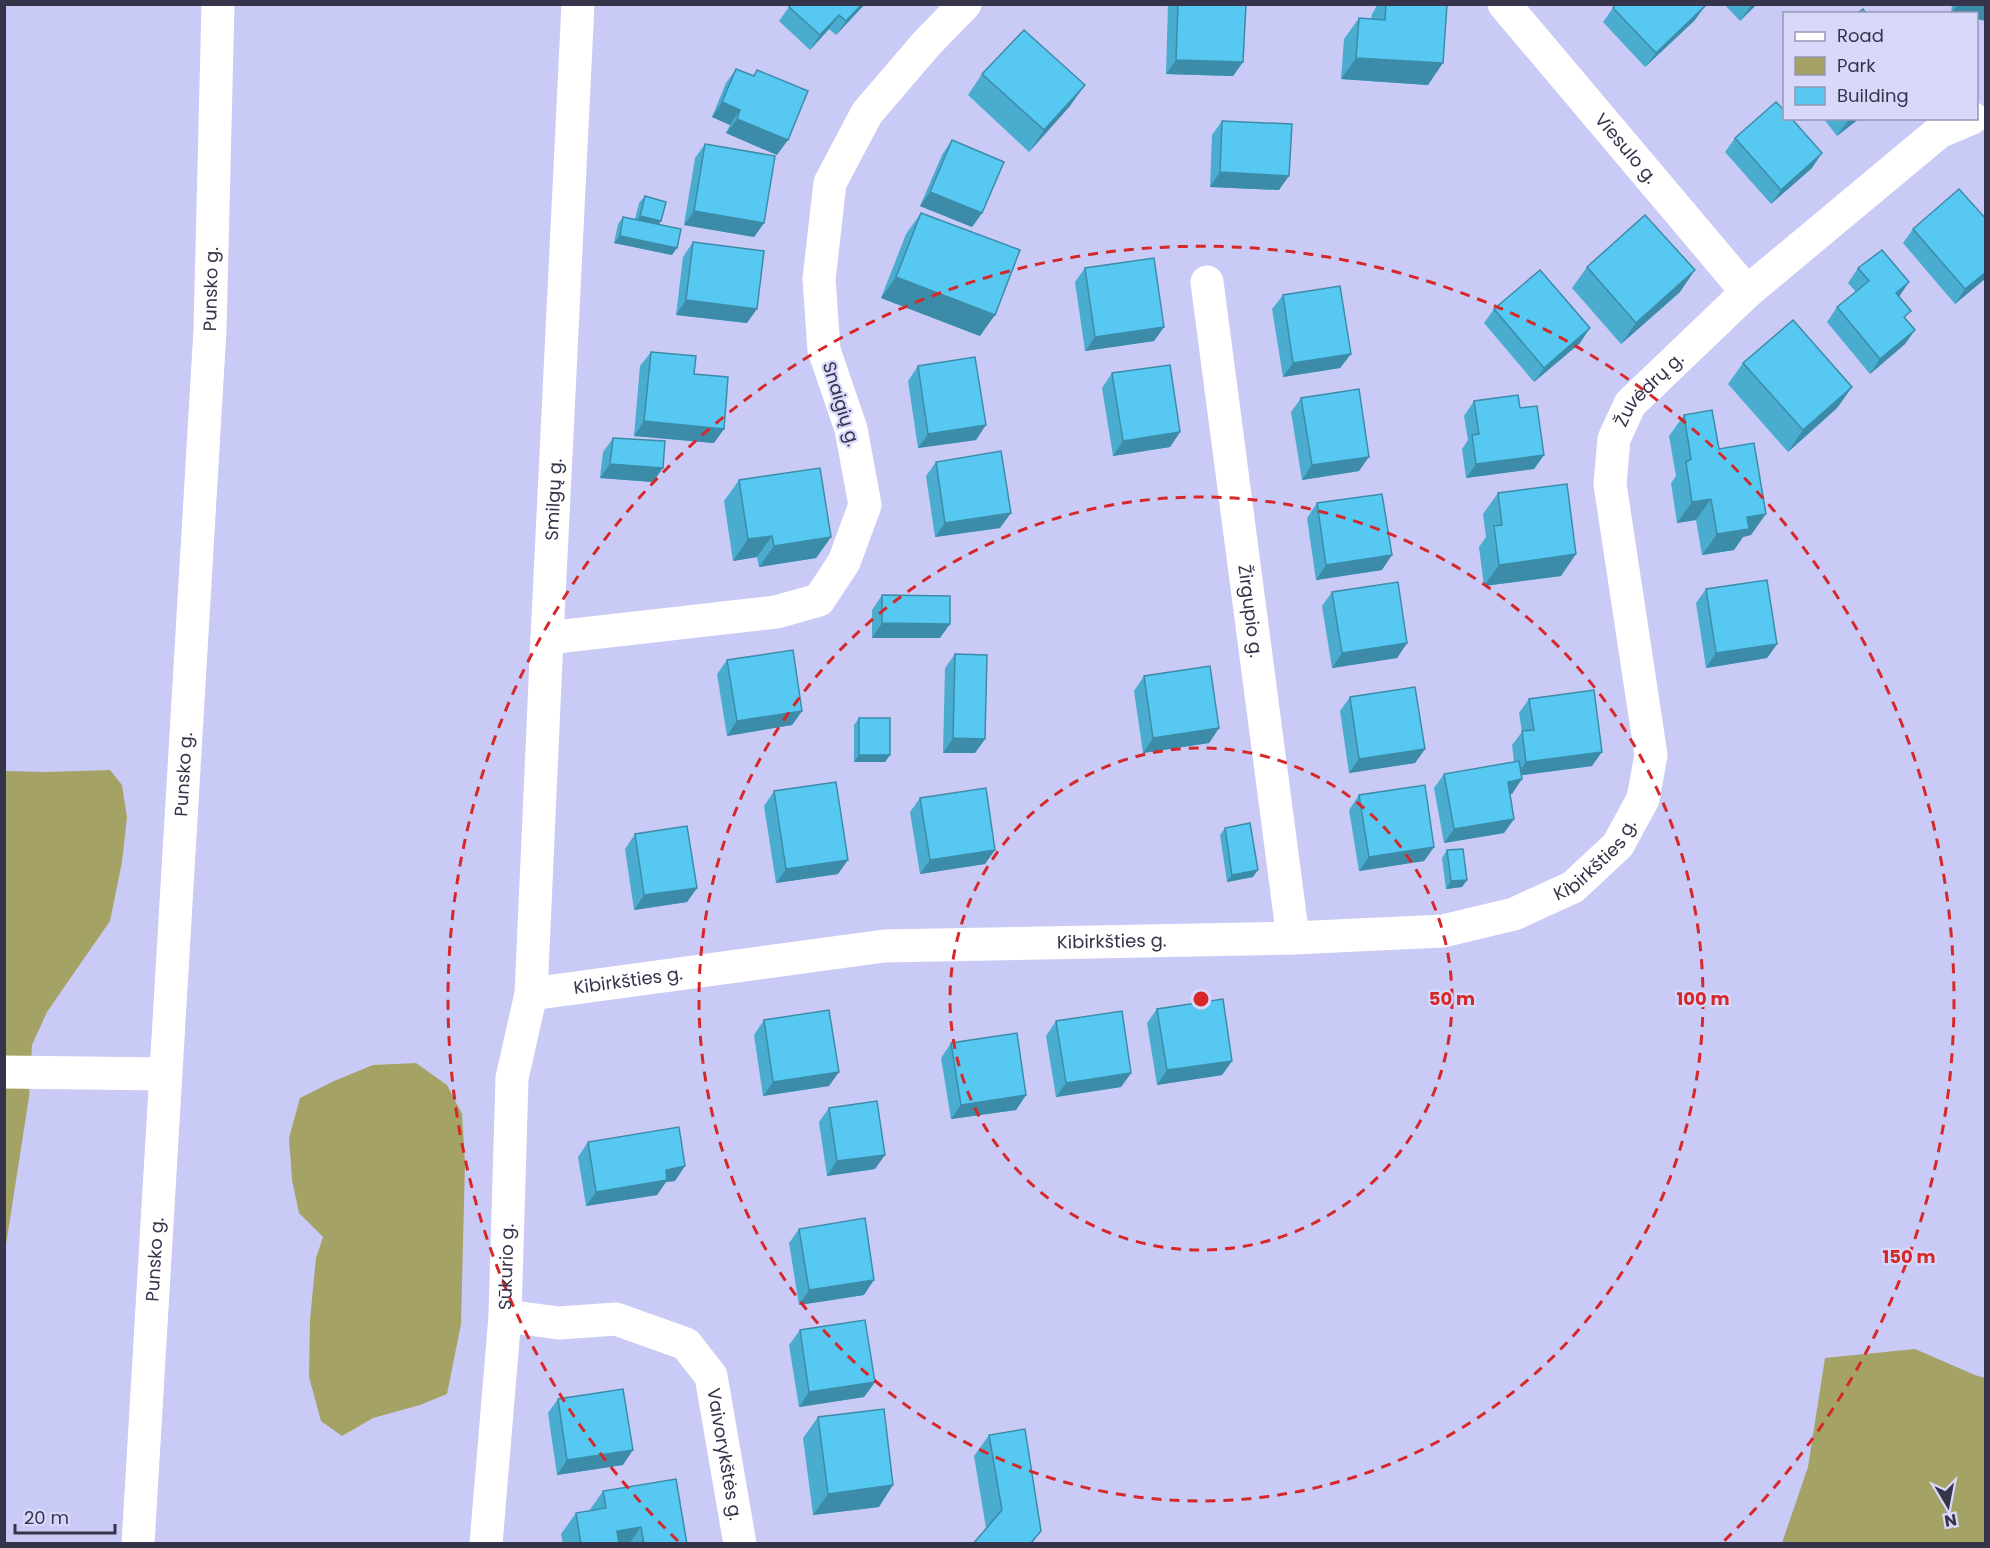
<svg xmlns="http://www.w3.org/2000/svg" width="1990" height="1548" font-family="Poppins,sans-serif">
	<rect width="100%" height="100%" fill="#cacaf7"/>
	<!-- green -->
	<g fill="#a5a266">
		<polygon points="110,770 122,785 127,817 122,862 110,921 47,1012 32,1045 29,1097 5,1251 5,771 47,772"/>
		<polygon points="416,1063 447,1085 462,1114 465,1163 461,1324 447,1394 420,1405 373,1418 342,1436 321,1421 309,1377 310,1320 316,1258 323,1237 299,1213 292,1180 289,1138 300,1098 334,1081 373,1065"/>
		<polygon points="1915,1349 1975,1375 1985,1378 1985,1543 1782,1543 1808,1467 1825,1358"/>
	</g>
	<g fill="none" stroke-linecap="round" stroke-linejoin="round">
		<!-- minor -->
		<g stroke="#fff" stroke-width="33">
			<path id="s1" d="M1504,4L1747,292"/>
			<path id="s2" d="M1207,282L1293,938"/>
			<polyline points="547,638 776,612 819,600 844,562 865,505 851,429 824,350 819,279 830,183 867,113 927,43 965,4"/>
			<path id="s3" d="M531,994L884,946L1293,938L1443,931L1514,914L1573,887L1618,845L1643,799L1651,755L1610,484L1614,439L1630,404L1747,292L1939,132L1972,118"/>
			<polyline points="4,1072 165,1074"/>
			<path id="s4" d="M505,1316L559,1323L616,1319L686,1344L711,1376L740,1544"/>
			<path id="s5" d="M486,1544L505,1316L512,1078L531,994L547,638L578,4"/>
		</g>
		<!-- major -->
		<path stroke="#fff" stroke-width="33" id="s6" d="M138,1544L210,330L218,4"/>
	</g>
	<!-- wall -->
	<g fill="#4aaccf">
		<polygon points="865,4 836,35 829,29 810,50 779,21 789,7"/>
		<polygon points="1168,4 1246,4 1243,62 1233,76 1166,74"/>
		<polygon points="1378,4 1447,4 1428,85 1341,79 1344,39 1359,18 1371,19 1372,14"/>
		<polygon points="1724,4 1757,4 1740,21"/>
		<polygon points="1952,4 1986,4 1986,21 1977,19 1977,14 1951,14"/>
		<polygon points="1613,8 1695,20 1645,67 1603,22"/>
		<polygon points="736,69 753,76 757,70 777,155 726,133 730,125 712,117 726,83"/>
		<polygon points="982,74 1070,106 1029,152 968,95"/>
		<polygon points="1823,118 1860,118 1837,136"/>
		<polygon points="1222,121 1279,190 1210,187 1212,135"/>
		<polygon points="1735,138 1812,168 1771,204 1725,152"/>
		<polygon points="952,140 982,213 972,227 920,206 942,155"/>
		<polygon points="705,144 764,223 754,237 684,225 695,158"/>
		<polygon points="645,196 661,221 659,224 672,255 614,243 618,224 623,217 635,219 639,203"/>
		<polygon points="921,213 980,336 881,298 906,234"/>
		<polygon points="1986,219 1986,278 1955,304 1903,243 1913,229"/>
		<polygon points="693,242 747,323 676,315 683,257"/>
		<polygon points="1587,267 1680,292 1621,344 1572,288"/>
		<polygon points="1085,268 1164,327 1154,341 1085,351 1075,282"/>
		<polygon points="1858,268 1899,297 1906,319 1915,330 1905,344 1870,374 1827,322 1837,307 1856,292 1848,283"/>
		<polygon points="1283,295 1351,354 1340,368 1283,377 1272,309"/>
		<polygon points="1494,309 1580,343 1534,382 1484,323"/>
		<polygon points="651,352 694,374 714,443 634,436 640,366"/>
		<polygon points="1743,363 1852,387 1837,408 1788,452 1728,384"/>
		<polygon points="918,366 976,440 918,448 908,381"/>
		<polygon points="1112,373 1180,432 1170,447 1113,456 1102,388"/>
		<polygon points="1301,398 1359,471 1302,480 1291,412"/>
		<polygon points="1474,401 1520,408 1544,455 1534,469 1466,478 1462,449 1468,440 1464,416"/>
		<polygon points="1684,415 1719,449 1751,535 1743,537 1734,550 1702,555 1696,520 1677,523 1671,483 1676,476 1669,436"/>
		<polygon points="613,438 653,482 600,478 603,452"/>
		<polygon points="936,462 1000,528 935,537 926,476"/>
		<polygon points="739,480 831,537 816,558 759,567 757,557 733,561 724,501"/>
		<polygon points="1498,493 1561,576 1484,586 1479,547 1486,537 1483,514"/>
		<polygon points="1317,503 1382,570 1316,580 1307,518"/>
		<polygon points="1706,589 1777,644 1767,658 1706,668 1696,603"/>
		<polygon points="1332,592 1407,643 1397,658 1332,668 1322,606"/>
		<polygon points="882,595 940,638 872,638 872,610"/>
		<polygon points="955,654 985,739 975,753 943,753 945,668"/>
		<polygon points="727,660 802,711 792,725 727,736 717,674"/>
		<polygon points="1144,676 1219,728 1209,743 1143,753 1134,691"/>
		<polygon points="1350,697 1425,749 1415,763 1349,773 1340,711"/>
		<polygon points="1529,699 1592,766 1521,775 1512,794 1510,794 1514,819 1504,833 1444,843 1434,788 1444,774 1514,762 1512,745 1522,732 1519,713"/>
		<polygon points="859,718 890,755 885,762 854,762 854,725"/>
		<polygon points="774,791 838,874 776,883 764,806"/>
		<polygon points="1359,795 1434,847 1424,861 1359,871 1349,810"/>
		<polygon points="920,798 995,850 985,864 920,874 910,812"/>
		<polygon points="1225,828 1253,877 1227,882 1220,835"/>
		<polygon points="635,834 697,888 687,902 634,910 625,849"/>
		<polygon points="1447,850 1467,880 1462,887 1446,889 1442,858"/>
		<polygon points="1157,1009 1232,1061 1222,1075 1157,1085 1147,1023"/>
		<polygon points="764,1020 829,1086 763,1096 754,1035"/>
		<polygon points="1056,1021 1131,1073 1121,1087 1056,1097 1046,1036"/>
		<polygon points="951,1043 1026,1095 1016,1110 951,1119 941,1058"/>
		<polygon points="829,1108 875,1169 827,1176 819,1122"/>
		<polygon points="588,1142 675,1181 666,1182 657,1195 586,1206 578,1157"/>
		<polygon points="799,1229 864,1295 799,1305 789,1243"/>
		<polygon points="800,1330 875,1382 864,1397 799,1407 789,1345"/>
		<polygon points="558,1399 623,1465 557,1475 548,1413"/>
		<polygon points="818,1417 879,1507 813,1515 803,1438"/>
		<polygon points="989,1435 1041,1531 986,1528 974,1456"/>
		<polygon points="603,1491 687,1544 563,1544 561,1534 576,1513 589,1511"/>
	</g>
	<!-- shaded-wall -->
	<g fill="#3c8ca9">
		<polygon points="862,4 865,4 836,35 846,21"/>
		<polygon points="1752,4 1757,4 1740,21 1750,7"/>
		<polygon points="1958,4 1986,5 1986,21 1977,19 1977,14 1951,14"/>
		<polygon points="1705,6 1695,20 1645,67 1656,53"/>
		<polygon points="839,15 829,29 810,50 820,35"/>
		<polygon points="1356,58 1443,63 1428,85 1341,79"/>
		<polygon points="1176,60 1243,62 1233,76 1166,74"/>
		<polygon points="1085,85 1070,106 1029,152 1044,130"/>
		<polygon points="722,102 740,110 730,125 712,117"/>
		<polygon points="1850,118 1860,118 1837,136"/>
		<polygon points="737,119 788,140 777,155 726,133"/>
		<polygon points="1822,153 1812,168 1771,204 1781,190"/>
		<polygon points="1220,172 1289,176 1279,190 1210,187"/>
		<polygon points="930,192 982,213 972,227 920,206"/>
		<polygon points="694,211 764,223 754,237 684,225"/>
		<polygon points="640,216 661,221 656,229 635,223"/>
		<polygon points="620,236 677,248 672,255 614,243"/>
		<polygon points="1695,270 1680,292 1621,344 1636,323"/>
		<polygon points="1986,272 1986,278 1955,304 1965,289"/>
		<polygon points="896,277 995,315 980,336 881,298"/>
		<polygon points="1909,282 1899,297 1896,293"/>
		<polygon points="686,300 757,309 747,323 676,315"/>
		<polygon points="1164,327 1154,341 1085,351 1095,337"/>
		<polygon points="1590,328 1580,343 1534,382 1544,368"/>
		<polygon points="1915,330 1905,344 1870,374 1880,359"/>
		<polygon points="1351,354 1340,368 1283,377 1293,363"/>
		<polygon points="1852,387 1837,408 1788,452 1803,430"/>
		<polygon points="644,421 724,429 714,443 634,436"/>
		<polygon points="986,425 976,440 918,448 928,434"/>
		<polygon points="1180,432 1170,447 1113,456 1123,441"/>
		<polygon points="1544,455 1534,469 1466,478 1476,464"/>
		<polygon points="1369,457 1359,471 1302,480 1312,465"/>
		<polygon points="610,464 663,468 653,482 600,478"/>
		<polygon points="1711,499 1696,520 1677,523 1692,502"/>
		<polygon points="1011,513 1000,528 935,537 945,523"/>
		<polygon points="1766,514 1751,535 1743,537 1734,550 1702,555 1717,534 1747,517"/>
		<polygon points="772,536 757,557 733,561 748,539"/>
		<polygon points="831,537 816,558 759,567 774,546"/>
		<polygon points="1576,554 1561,576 1484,586 1499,565"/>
		<polygon points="1392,555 1382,570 1316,580 1326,565"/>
		<polygon points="882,623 950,624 940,638 872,638"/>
		<polygon points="1407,643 1397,658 1332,668 1342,653"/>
		<polygon points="1777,644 1767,658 1706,668 1716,653"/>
		<polygon points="802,711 792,725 727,736 737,721"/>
		<polygon points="1219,728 1209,743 1143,753 1153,738"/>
		<polygon points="953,738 985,739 975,753 943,753"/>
		<polygon points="1425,749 1415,763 1349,773 1359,759"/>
		<polygon points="1602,752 1592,766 1516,776 1526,762"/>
		<polygon points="859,755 890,755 885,762 854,762"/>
		<polygon points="1522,779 1512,794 1498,796 1508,782"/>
		<polygon points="1514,819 1504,833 1444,843 1454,829"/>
		<polygon points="1434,847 1424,861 1359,871 1369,857"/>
		<polygon points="995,850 985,864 920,874 930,860"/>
		<polygon points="848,860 838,874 776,883 786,869"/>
		<polygon points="1258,870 1253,877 1227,882 1232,875"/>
		<polygon points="1467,880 1462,887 1446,889 1451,881"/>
		<polygon points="697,888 687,902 634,910 644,895"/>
		<polygon points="1232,1061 1222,1075 1157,1085 1167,1070"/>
		<polygon points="839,1072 829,1086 763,1096 773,1082"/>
		<polygon points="1131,1073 1121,1087 1056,1097 1066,1083"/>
		<polygon points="1026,1095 1016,1110 951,1119 961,1105"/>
		<polygon points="885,1155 875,1169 827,1176 837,1161"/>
		<polygon points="685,1166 675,1181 666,1182 657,1195 586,1206 596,1192 666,1170"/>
		<polygon points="874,1280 864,1295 799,1305 809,1290"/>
		<polygon points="875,1382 864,1397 799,1407 809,1392"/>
		<polygon points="633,1450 623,1465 557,1475 567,1460"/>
		<polygon points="893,1485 879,1507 813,1515 828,1494"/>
		<polygon points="641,1527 629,1544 609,1544 617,1531"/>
	</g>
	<!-- building -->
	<g fill="#56c8f1" stroke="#3c8ca9" stroke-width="1.5">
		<polygon points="791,4 862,4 846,21 839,15 820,35 789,7"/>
		<polygon points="1178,4 1246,4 1243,62 1176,60"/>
		<polygon points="1386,4 1447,4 1443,63 1356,58 1359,18 1385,20"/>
		<polygon points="1616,4 1704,4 1705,6 1656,53 1613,8"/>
		<polygon points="1863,9 1866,14 1856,14"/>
		<polygon points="1024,30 1085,85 1044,130 982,74"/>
		<polygon points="736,69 754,76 757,70 808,91 788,140 737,119 740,110 722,102"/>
		<polygon points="1776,102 1785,111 1785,118 1791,118 1822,153 1781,190 1735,138"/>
		<polygon points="1222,121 1292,124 1289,176 1220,172"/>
		<polygon points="952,140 1004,162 982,213 930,192"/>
		<polygon points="705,144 775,156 764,223 694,211"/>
		<polygon points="1959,189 1986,219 1986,272 1965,289 1913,229"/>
		<polygon points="645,196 666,202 661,221 640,216"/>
		<polygon points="921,213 1020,250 995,315 896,277"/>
		<polygon points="1645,215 1695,270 1636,323 1587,267"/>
		<polygon points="623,217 681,229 677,248 620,236"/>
		<polygon points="693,242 764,251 757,309 686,300"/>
		<polygon points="1882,250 1909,282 1896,293 1911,311 1904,317 1915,330 1880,359 1837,307 1869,281 1858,268"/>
		<polygon points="1154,258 1164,327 1095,337 1085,268"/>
		<polygon points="1540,270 1590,328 1544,368 1494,309"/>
		<polygon points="1340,286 1351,354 1293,363 1283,295"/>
		<polygon points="1793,320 1852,387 1803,430 1743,363"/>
		<polygon points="651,352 696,356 694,374 728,377 724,429 644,421"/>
		<polygon points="975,357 986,425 928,434 918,366"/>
		<polygon points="1170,365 1180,432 1123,441 1112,373"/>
		<polygon points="1359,389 1369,457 1312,465 1301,398"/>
		<polygon points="1518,395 1520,408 1537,406 1544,455 1476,464 1472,435 1479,434 1474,401"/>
		<polygon points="1712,410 1719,449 1754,443 1766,514 1747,517 1749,529 1717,534 1711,499 1692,502 1686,462 1691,459 1684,415"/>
		<polygon points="613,438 665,441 663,468 610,464"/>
		<polygon points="1001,451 1011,513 945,523 936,462"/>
		<polygon points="820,468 831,537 774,546 772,536 748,539 739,480"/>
		<polygon points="1567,484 1576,554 1499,565 1494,526 1502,525 1498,493"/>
		<polygon points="1382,494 1392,555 1326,565 1317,503"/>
		<polygon points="1767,580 1777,644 1716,653 1706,589"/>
		<polygon points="1398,582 1407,643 1342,653 1332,592"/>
		<polygon points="882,595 950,596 950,624 882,623"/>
		<polygon points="793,650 802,711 737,721 727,660"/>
		<polygon points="955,654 987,655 985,739 953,738"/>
		<polygon points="1210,666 1219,728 1153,738 1144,676"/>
		<polygon points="1415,687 1425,749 1359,759 1350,697"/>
		<polygon points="1594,690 1602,752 1526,762 1522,731 1534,730 1529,699"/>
		<rect x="859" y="718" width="31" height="37"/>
		<polygon points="1519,761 1522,779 1508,782 1514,819 1454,829 1444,774"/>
		<polygon points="836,782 848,860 786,869 774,791"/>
		<polygon points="1425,785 1434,847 1369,857 1359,795"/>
		<polygon points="986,788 995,850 930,860 920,798"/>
		<polygon points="1250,823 1258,870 1232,875 1225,828"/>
		<polygon points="687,826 697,888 644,895 635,834"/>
		<polygon points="1463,849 1467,880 1451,881 1447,850"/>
		<polygon points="1223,999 1232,1061 1167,1070 1157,1009"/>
		<polygon points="829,1010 839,1072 773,1082 764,1020"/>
		<polygon points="1122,1011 1131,1073 1066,1083 1056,1021"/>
		<polygon points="1017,1033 1026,1095 961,1105 951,1043"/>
		<polygon points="877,1101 885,1155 837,1161 829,1108"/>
		<polygon points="679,1127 685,1166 666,1170 667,1180 596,1192 588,1142"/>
		<polygon points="865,1218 874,1280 809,1290 799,1229"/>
		<polygon points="865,1320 875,1382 809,1392 800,1330"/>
		<polygon points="623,1389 633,1450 567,1460 558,1399"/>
		<polygon points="884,1409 893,1485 828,1494 818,1417"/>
		<polygon points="1025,1429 1041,1531 1030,1544 973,1544 1002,1510 989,1435"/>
		<polygon points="676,1479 687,1544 644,1544 641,1527 617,1531 619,1544 581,1544 576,1513 606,1508 603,1491"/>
	</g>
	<!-- distance rings -->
	<g fill="none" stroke="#d62828" stroke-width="3" stroke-dasharray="10 8">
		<circle cx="1201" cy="999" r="251"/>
		<circle cx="1201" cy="999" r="502"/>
		<path d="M678 1541A753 753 0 1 1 1724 1541"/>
	</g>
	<g text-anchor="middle" stroke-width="4.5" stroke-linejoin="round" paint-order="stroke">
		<!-- street labels -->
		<g font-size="18" fill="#35344b" stroke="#d8d8fb">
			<text dy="6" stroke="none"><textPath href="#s1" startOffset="189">Viesulo g.</textPath></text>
			<text dy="6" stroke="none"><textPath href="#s6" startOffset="1257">Punsko g.</textPath></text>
			<text dy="6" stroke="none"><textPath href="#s3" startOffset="1593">Žuvėdrų g.</textPath></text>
			<text transform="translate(841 404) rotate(73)" y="6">Snaigių g.</text>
			<text dy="6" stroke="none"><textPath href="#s5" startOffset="1048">Smilgų g.</textPath></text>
			<text dy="6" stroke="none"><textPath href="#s2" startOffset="332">Žirgupio g.</textPath></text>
			<text dy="6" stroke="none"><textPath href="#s6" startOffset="771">Punsko g.</textPath></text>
			<text dy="6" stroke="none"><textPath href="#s3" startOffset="1088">Kibirkšties g.</textPath></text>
			<text dy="6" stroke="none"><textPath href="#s3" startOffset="584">Kibirkšties g.</textPath></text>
			<text dy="6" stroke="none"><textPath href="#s3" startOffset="98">Kibirkšties g.</textPath></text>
			<text dy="6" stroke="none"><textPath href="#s6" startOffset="285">Punsko g.</textPath></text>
			<text dy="6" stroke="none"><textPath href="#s5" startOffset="278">Sūkurio g.</textPath></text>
			<text dy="6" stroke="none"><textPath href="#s4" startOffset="306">Vaivorykštės g.</textPath></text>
		</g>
	</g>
	<circle cx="1201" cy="999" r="9" fill="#d62828" stroke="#d8d8fb" stroke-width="3"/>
	<g font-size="18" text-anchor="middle" font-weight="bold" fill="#d62828" stroke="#d8d8fb" stroke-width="4.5" stroke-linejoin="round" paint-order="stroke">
		<text x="1452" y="1005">50 m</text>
		<text x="1703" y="1005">100 m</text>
		<text x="1909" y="1263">150 m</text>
	</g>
	<!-- border -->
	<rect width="1990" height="1548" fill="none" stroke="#35344b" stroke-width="12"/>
	<!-- legend -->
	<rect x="1783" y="12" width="195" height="108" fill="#d8d8fb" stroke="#9796b5" stroke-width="1.5"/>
	<rect x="1795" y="32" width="30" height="9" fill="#ffffff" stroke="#9796b5" stroke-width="1.5"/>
	<text x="1837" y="42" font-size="18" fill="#35344b">Road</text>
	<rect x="1795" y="57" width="30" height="18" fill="#a5a266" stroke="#9796b5" stroke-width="1.5"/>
	<text x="1837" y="72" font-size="18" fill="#35344b">Park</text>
	<rect x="1795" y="87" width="30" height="18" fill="#56c8f1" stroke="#9796b5" stroke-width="1.5"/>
	<text x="1837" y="102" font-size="18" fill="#35344b">Building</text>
	<!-- north arrow -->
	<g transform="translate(1948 1506) rotate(170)" stroke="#d8d8fb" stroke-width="4.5" paint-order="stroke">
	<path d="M0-4.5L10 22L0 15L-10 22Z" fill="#35344b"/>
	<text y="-9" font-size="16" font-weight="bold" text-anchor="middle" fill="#35344b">N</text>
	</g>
	<!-- scale -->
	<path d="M15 1524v9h100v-9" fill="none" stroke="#35344b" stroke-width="3"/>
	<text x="24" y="1524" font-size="18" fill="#35344b" stroke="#d8d8fb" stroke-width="4.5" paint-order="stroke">20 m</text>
</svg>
